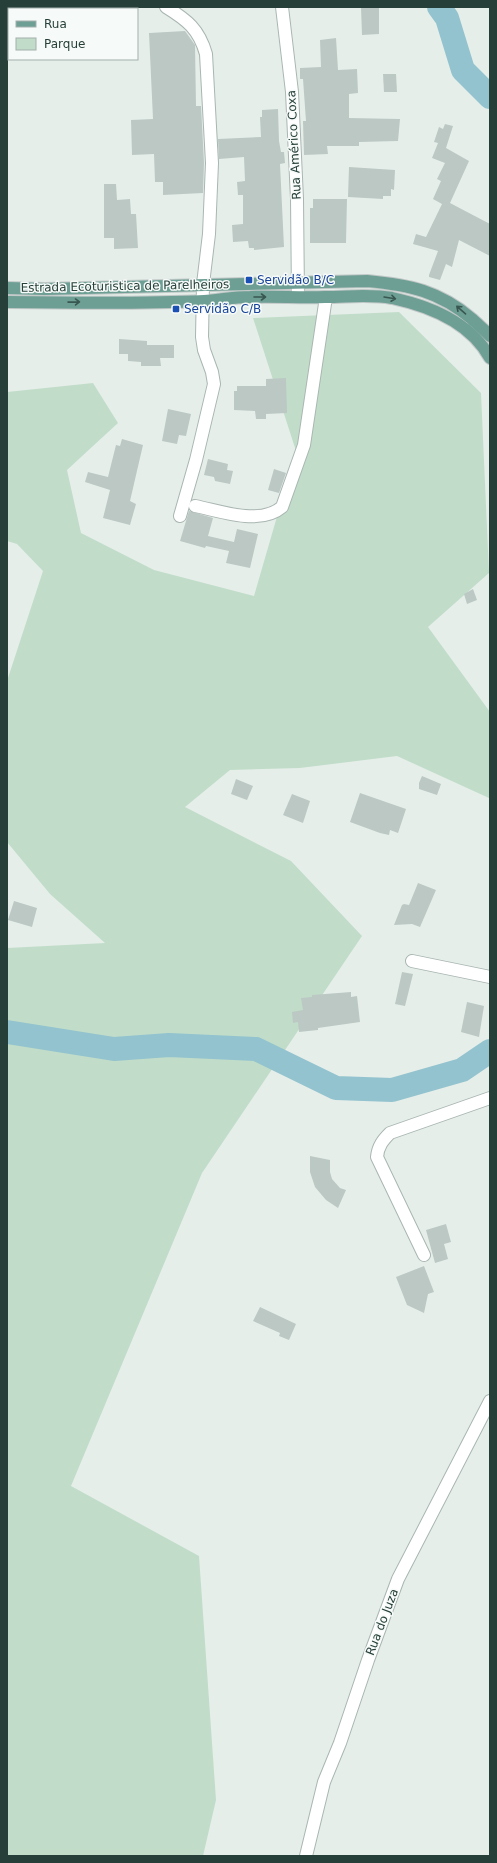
<svg xmlns="http://www.w3.org/2000/svg" width="497" height="1863" font-family="'DejaVu Sans',sans-serif">
	<rect width="100%" height="100%" fill="#e6eeea"/>
	<!-- green -->
	<polygon fill="#c1ddc9" points="399,312 481,393 489,573 428,627 490,712 490,795 489,798 397,756 300,768 230,770 185,807 291,861 362,936 202,1173 71,1486 199,1556 216,1800 203,1856 7,1856 7,948 105,943 50,894 7,842 7,681 43,571 17,544 7,541 7,392 93,383 118,423 67,470 81,533 154,570 254,596 296,451 253,318"/>
	<g fill="none" stroke-linecap="round" stroke-linejoin="round">
		<!-- river -->
		<g stroke="#93c3ce" stroke-width="24">
			<polyline points="439,7 447,18 463,70 490,97"/>
			<polyline points="7,1032 114,1049 169,1045 256,1049 336,1088 392,1090 462,1070 490,1051"/>
		</g>
	</g>
	<!-- building -->
	<g fill="#bbc8c4">
		<polygon points="361,7 379,7 379,34 362,35"/>
		<polygon points="185,31 195,45 196,106 201,106 204,163 203,193 163,195 163,182 155,182 154,154 132,155 131,120 153,119 149,33"/>
		<polygon points="336,38 338,70 357,69 358,93 349,94 349,118 400,119 398,141 359,142 359,146 327,146 328,154 304,155 303,121 306,121 303,79 300,79 300,68 321,67 320,40"/>
		<polygon points="383,74 396,74 397,92 384,92"/>
		<polygon points="278,109 279,141 281,152 284,152 285,163 280,164 284,247 254,250 254,248 249,248 248,241 233,242 232,225 243,224 243,195 238,195 237,182 245,181 244,157 219,159 218,139 261,137 260,117 262,117 262,110"/>
		<polygon points="445,124 453,126 446,148 469,161 450,203 490,224 490,256 459,240 452,267 446,264 440,280 429,277 429,275 438,251 413,244 416,234 426,237 442,204 433,199 441,181 437,179 445,163 432,158 438,143 434,142 439,127 443,129"/>
		<polygon points="349,167 395,170 394,190 391,189 391,196 383,196 383,199 348,197"/>
		<polygon points="104,184 116,184 117,200 130,199 131,214 136,214 138,248 114,249 114,238 104,238"/>
		<polygon points="313,199 347,199 346,243 310,243 310,208 313,208"/>
		<polygon points="119,339 147,341 147,345 174,345 174,358 160,358 161,366 141,366 141,362 128,361 128,354 119,354"/>
		<polygon points="286,378 287,413 266,414 266,419 256,419 255,411 234,410 234,391 237,391 237,386 266,386 266,379"/>
		<polygon points="168,409 191,414 186,436 179,435 177,444 162,441"/>
		<polygon points="122,439 143,445 130,501 136,504 130,525 103,518 110,490 85,482 88,472 108,477 116,445 120,446"/>
		<polygon points="208,459 228,464 227,470 233,471 230,484 215,481 214,477 204,475"/>
		<polygon points="274,469 286,473 279,493 268,490"/>
		<polygon points="189,511 213,518 208,536 234,542 237,529 258,534 250,568 226,563 229,551 206,546 205,548 180,541"/>
		<polygon points="473,589 477,600 467,604 464,594"/>
		<polygon points="422,776 441,784 437,795 419,789 419,783"/>
		<polygon points="236,779 253,786 247,800 231,794"/>
		<polygon points="360,793 406,809 398,833 390,830 389,835 380,833 350,822"/>
		<polygon points="292,794 310,801 303,823 283,815"/>
		<polygon points="418,883 436,890 420,927 412,924 394,925 402,905 404,904 409,905"/>
		<polygon points="14,901 37,908 32,927 8,920"/>
		<polygon points="402,972 413,974 405,1006 395,1004"/>
		<polygon points="351,992 351,997 357,996 360,1022 318,1028 318,1030 299,1032 298,1022 293,1023 292,1012 303,1010 301,998 312,997 312,995"/>
		<polygon points="467,1002 484,1006 479,1037 461,1032"/>
		<polygon points="310,1156 330,1160 330,1172 332,1179 340,1188 346,1190 338,1208 326,1200 315,1187 310,1172"/>
		<polygon points="446,1224 451,1242 444,1244 448,1259 435,1263 426,1230"/>
		<polygon points="424,1266 434,1292 428,1294 424,1313 407,1305 396,1277"/>
		<polygon points="260,1307 296,1324 289,1340 279,1336 280,1333 253,1321"/>
	</g>
	<g fill="none" stroke-linecap="round" stroke-linejoin="round">
		<!-- minor casing -->
		<g stroke="#a9b6b1" stroke-width="14">
			<g id="minor">
				<path d="M166,7C187,20 199,29 206,54L212,163L209,234L203,284L202,337L204,350L212,372L214,384L196,460L180,516"/>
				<polyline points="282,7 292,92 297,199 298,297"/>
				<path d="M195,506C221,511 260,526 282,507L304,445L326,297"/>
				<polyline points="412,961 490,977"/>
				<path d="M424,1255L377,1157C378,1146 383,1140 390,1133L490,1098"/>
				<polyline points="306,1856 324,1782 340,1743 368,1660 398,1579 490,1401"/>
			</g>
		</g>
		<!-- major casing -->
		<g stroke="#c2c9c8" stroke-width="14">
			<g id="major">
				<path d="M7,288L45,289L367,281C410,285 439,291 472,319C478,325 485,330 490,336"/>
				<path d="M7,302C72,303 139,304 204,301C219,300 234,297 250,297C275,296 300,298 325,297C348,297 370,294 392,298C429,306 471,323 490,358"/>
			</g>
		</g>
		<!-- minor -->
		<use href="#minor" stroke="#fff" stroke-width="12"/>
		<!-- major -->
		<use href="#major" stroke="#6e9f94" stroke-width="12"/>
	</g>
	<!-- one-way arrows -->
	<defs><path id="oneway-shaft" d="M-6 0H5M1.5-3L5.5 0L1.5 3" fill="none" stroke-width="1.6" stroke-linecap="round" stroke-linejoin="round"/></defs>
	<g stroke="#385750">
		<use href="#oneway-shaft" transform="translate(260 297)"/>
		<use href="#oneway-shaft" transform="translate(390 298) rotate(9)"/>
		<use href="#oneway-shaft" transform="translate(74 302) rotate(-1)"/>
		<use href="#oneway-shaft" transform="translate(461 310) rotate(-139)"/>
	</g>
	<!-- markers -->
	<g fill="#1a4fb4" stroke="#f6faf8" stroke-width="1.5">
		<rect x="245" y="276" width="8" height="8" rx="2"/>
		<rect x="172" y="305" width="8" height="8" rx="2"/>
	</g>
	<g text-anchor="middle" stroke-width="3" stroke-linejoin="round" paint-order="stroke">
		<!-- street labels -->
		<g font-size="12" fill="#263f39" stroke="#f6faf8">
			<text transform="translate(294 145) rotate(-93)" y="4">Rua Américo Coxa</text>
			<text transform="translate(125 286) rotate(-1)" y="4">Estrada Ecoturistica de Parelheiros</text>
			<text transform="translate(382 1622) rotate(-69)" y="4">Rua do Juza</text>
		</g>
		<!-- transit labels -->
		<g font-size="12" fill="#164399" stroke="#f6faf8" text-anchor="start">
			<text x="257" y="284">Servidão B/C</text>
			<text x="184" y="313">Servidão C/B</text>
		</g>
	</g>
	<!-- border -->
	<rect width="497" height="1863" fill="none" stroke="#263f39" stroke-width="16"/>
	<!-- legend -->
	<rect x="8" y="8" width="130" height="52" fill="#f6faf8" stroke="#a3afac"/>
	<rect x="16" y="21" width="20" height="6" fill="#6e9f94" stroke="#a3afac"/>
	<text x="44" y="28" font-size="12" fill="#263f39">Rua</text>
	<rect x="16" y="38" width="20" height="12" fill="#c1ddc9" stroke="#a3afac"/>
	<text x="44" y="48" font-size="12" fill="#263f39">Parque</text>
</svg>
